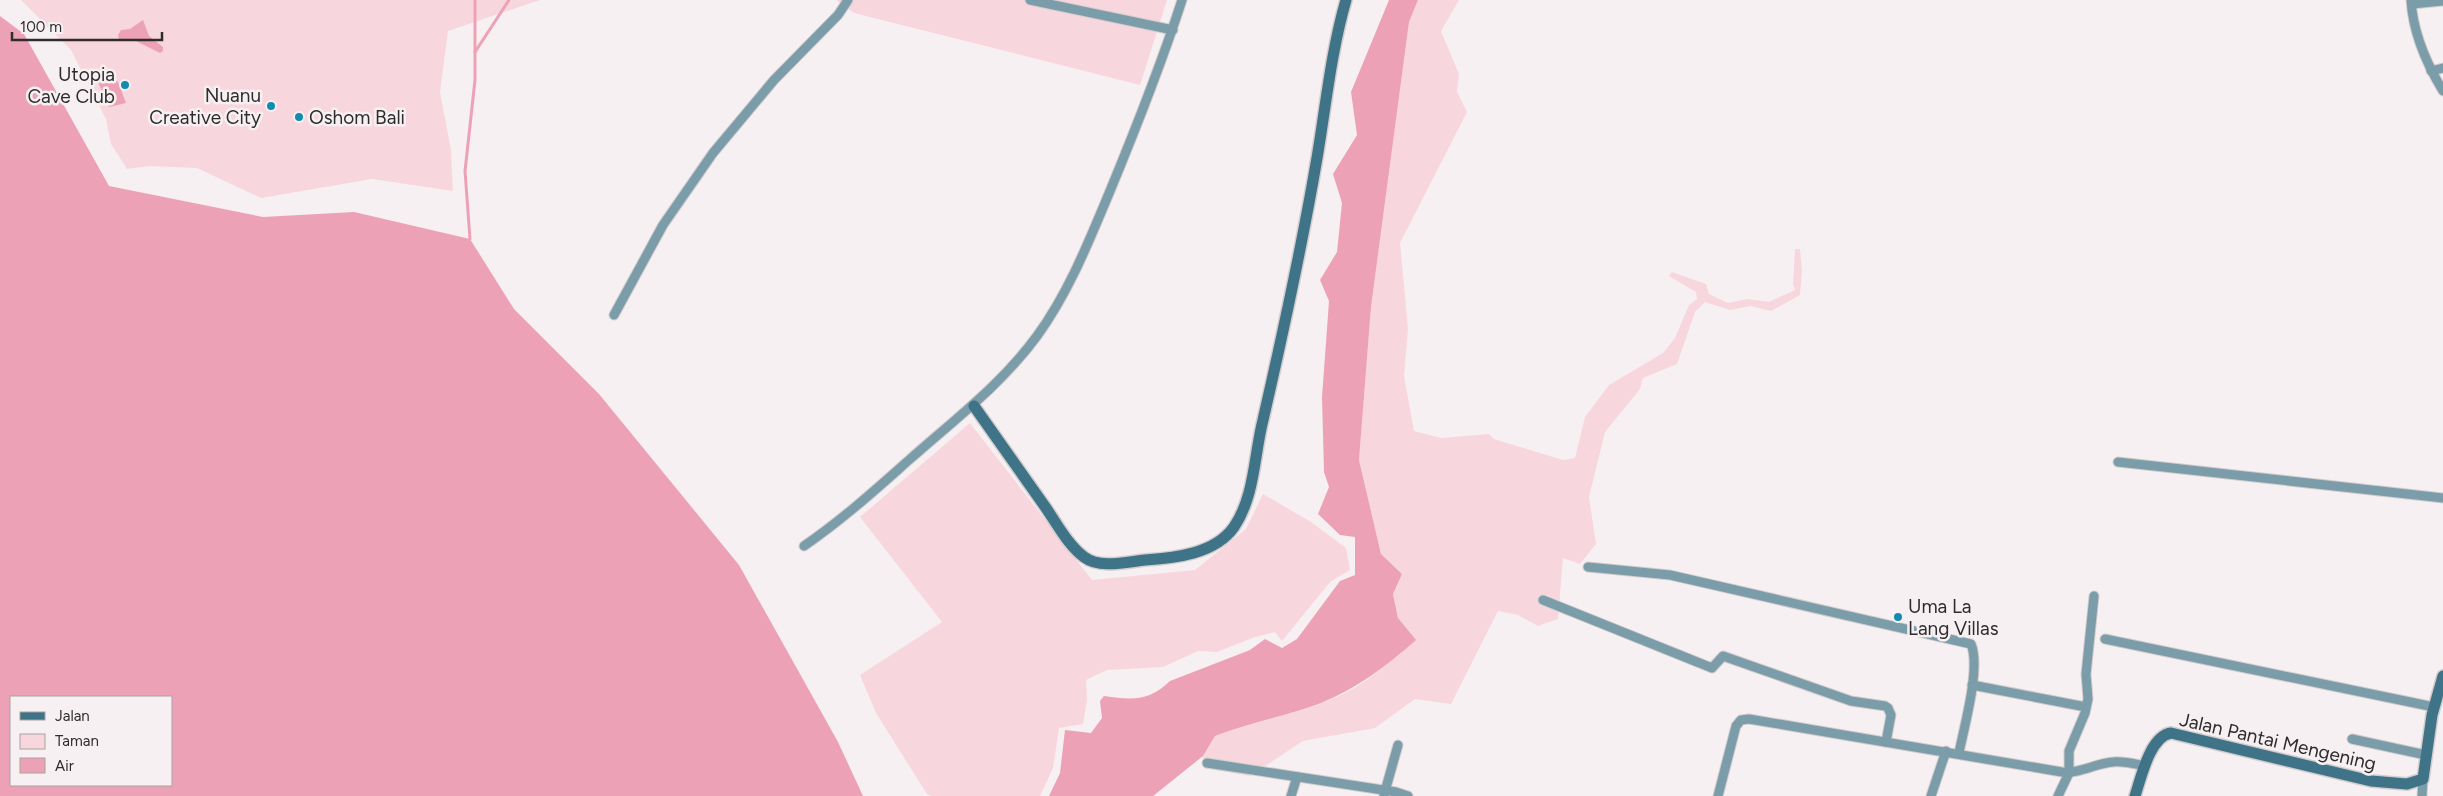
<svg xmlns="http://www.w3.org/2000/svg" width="2443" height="796" font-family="Figtree,sans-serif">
	<rect width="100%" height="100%" fill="#f7f0f2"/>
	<!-- green -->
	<g fill="#f8d6de">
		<polygon points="21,0 540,0 448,31 440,92 451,150 453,191 372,179 261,198 197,168 150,166 127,169 111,144 106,119 71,50"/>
		<polygon points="836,0 1167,0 1140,85 854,13"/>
		<path d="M1418,0H1459L1441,31L1459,74L1457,92L1467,112L1400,243L1408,329L1404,376L1414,431L1441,438L1489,434L1494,439L1563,460L1575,458L1585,417L1609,385L1663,353L1675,338L1689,305L1697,299L1696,292L1669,276L1672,272L1706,284L1709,294L1728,303L1748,299L1769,302L1795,290L1793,284L1795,249H1800L1802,271L1800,295L1771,311L1751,306L1730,310L1705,302L1695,312L1677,364L1643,378L1640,389L1605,432L1589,497L1596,544L1580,564L1563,558L1558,619L1538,626L1518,615L1498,611L1451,704L1415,699L1375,728L1303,741L1250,776L1203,768V756L1215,736C1260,719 1313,712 1356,687C1372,677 1387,664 1402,653L1398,618L1393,594L1402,574L1381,554L1359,460L1371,307L1409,22Z"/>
		<polygon points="970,423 1092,580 1195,570 1246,529 1263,494 1311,522 1346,548 1350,570 1330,582 1282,641 1275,632 1255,637 1217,652 1198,651 1163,667 1107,670 1086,680 1087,700 1083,724 1059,728 1053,768 1040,796 931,796 927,794 876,713 860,675 942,622 860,517"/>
	</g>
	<!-- water -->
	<g fill="#eda1b6" fill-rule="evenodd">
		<path d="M1389,0H1418L1409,22L1371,307L1359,460L1381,554L1402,574L1393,594L1398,618L1416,640C1388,665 1356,689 1321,703C1286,716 1249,723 1215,736L1203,756L1153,796H1049L1060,773L1065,730L1091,733L1102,718L1100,701L1104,696C1132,700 1148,702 1170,681L1250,650L1265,639L1282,648L1297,639L1340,581L1355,575V537L1340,535L1318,514L1329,487L1324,472L1322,397L1329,301L1320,280L1337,252L1342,203L1333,174L1357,135L1351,92Z"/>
		<path d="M0,16L24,34L109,186L263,217L354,212L470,239L514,309L599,394L739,565L838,742L863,796H0ZM11,697H171V785H11Z"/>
		<polygon points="143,20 149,36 163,47 163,51 160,53 134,40 119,40 118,35 121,30 130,29"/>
		<polygon points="107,75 118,82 126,103 109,107 98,82"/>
	</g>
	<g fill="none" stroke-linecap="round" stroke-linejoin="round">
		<!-- stream -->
		<g stroke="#eda1b6" stroke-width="3">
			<polyline points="475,52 509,0"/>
			<polyline points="470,239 465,171 475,80 475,0"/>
		</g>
		<!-- street casing -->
		<g stroke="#d3cdce" stroke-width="11">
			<g id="street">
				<polyline points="1030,0 1173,30"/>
				<path d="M2411,0C2413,33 2426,63 2443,91"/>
				<polyline points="2412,4 2443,1"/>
				<polyline points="2431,71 2443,68"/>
				<polyline points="614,315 663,225 713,153 774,80 838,15 848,0"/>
				<path d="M2118,462C2227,475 2335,486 2443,498"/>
				<path d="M804,546C842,520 875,490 909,460C954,420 1001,385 1037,336C1069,292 1089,241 1110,191C1136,128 1161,65 1182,0"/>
				<path d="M1588,567L1670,575L1971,644C1981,668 1964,727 1959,753"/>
				<polyline points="1543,600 1712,668 1723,656 1851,701 1885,706 1888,708 1891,715 1886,742"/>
				<polyline points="2105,639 2434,707"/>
				<polyline points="1972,685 2086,707"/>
				<polyline points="2352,739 2426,755"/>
				<polyline points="1207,763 1396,792 1408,796"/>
				<polyline points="1384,795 1398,745"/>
				<polyline points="1291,796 1297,777"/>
				<path d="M1718,796L1736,726L1741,720L1749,719L2062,772C2080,774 2096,763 2113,762C2124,761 2135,764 2145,766"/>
				<polyline points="1931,796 1946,751"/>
				<polyline points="2058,796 2069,773 2069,751 2085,713 2088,699 2086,674 2094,596"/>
				<polyline points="2422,796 2423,779"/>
			</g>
		</g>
		<!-- secondary casing -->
		<g stroke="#d3cdce" stroke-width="14">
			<g id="secondary">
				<path d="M974,406C998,440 1022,474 1046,508C1057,524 1068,545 1084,557C1100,569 1126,562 1145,560C1175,558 1215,554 1234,527C1255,496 1254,455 1263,420C1283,333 1302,246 1317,158C1326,105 1331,52 1346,0"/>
				<path d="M2135,796C2141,778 2150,736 2171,733L2371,781L2407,784L2423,779L2432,715L2443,676"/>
			</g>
		</g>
		<!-- street -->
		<use href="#street" stroke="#7b9daa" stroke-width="9"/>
		<!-- secondary -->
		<use href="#secondary" stroke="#3f7387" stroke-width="11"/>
	</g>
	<!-- markers -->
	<g fill="#128cae" stroke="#f7f0f2" stroke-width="2">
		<circle cx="125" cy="85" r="5"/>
		<circle cx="271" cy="106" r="5"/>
		<circle cx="299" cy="117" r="5"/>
		<circle cx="1898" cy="617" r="5"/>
	</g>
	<g text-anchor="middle" stroke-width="5" stroke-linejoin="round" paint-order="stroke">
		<!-- poi labels -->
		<g font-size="19" fill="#2e2c2c" stroke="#f7f0f2" text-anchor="end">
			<text x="115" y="81">Utopia<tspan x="115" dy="22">Cave Club</tspan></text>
			<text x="261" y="102">Nuanu<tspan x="261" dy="22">Creative City</tspan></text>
			<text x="309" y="124" text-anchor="start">Oshom Bali</text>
			<text x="1908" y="613" text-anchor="start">Uma La<tspan x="1908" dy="22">Lang Villas</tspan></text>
		</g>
		<!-- street labels -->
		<g font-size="19" fill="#2e2c2c" stroke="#f7f0f2">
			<text transform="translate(2278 741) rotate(13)" y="7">Jalan Pantai Mengening</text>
		</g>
	</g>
	<!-- legend -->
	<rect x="10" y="696" width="162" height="90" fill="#f7f0f2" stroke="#a7a2a3"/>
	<rect x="20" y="712" width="25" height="8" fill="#3f7387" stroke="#a7a2a3"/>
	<text x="55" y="721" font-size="15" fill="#2e2c2c">Jalan</text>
	<rect x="20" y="734" width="25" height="15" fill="#f8d6de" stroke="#a7a2a3"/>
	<text x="55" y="746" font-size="15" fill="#2e2c2c">Taman</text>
	<rect x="20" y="758" width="25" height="15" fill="#eda1b6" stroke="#a7a2a3"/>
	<text x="55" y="771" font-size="15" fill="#2e2c2c">Air</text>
	<!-- scale -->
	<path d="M12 32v8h150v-8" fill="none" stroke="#2e2c2c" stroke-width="2.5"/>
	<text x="20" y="32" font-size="15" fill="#2e2c2c" stroke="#f7f0f2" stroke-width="4" paint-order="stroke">100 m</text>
</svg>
